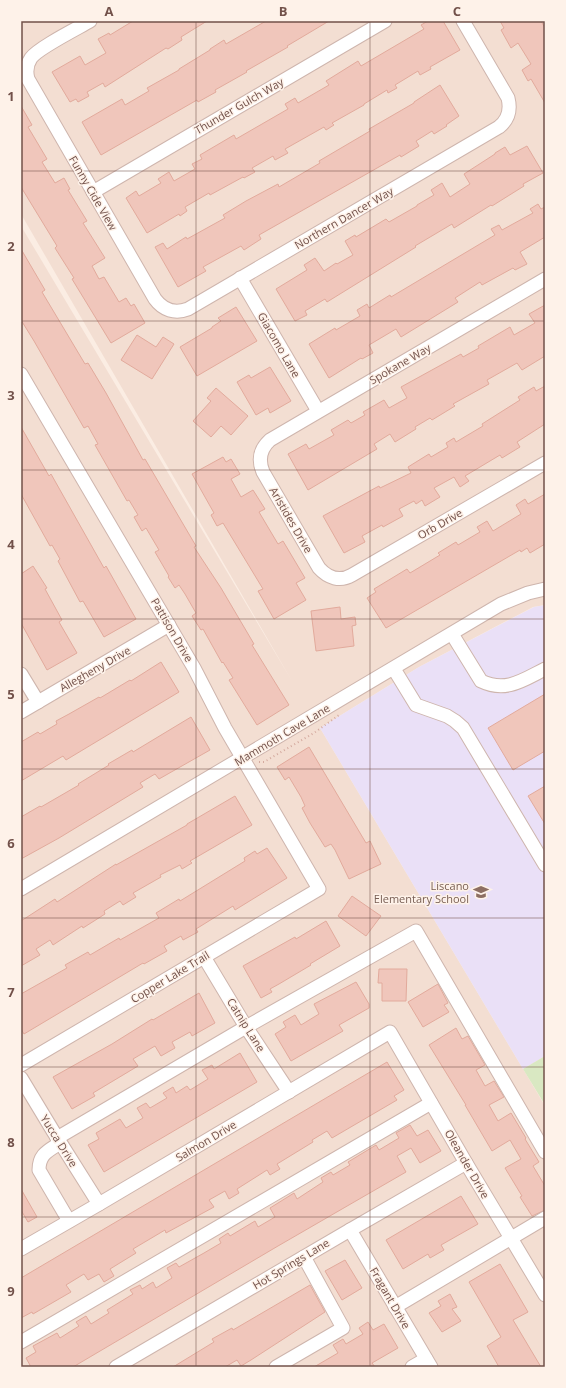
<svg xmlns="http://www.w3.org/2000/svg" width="566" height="1388" font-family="'Open Sans',sans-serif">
	<rect width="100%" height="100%" fill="#fbede3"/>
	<!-- residential -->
	<polygon fill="#f3ded2" points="21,21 545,21 545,605 533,607 419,667 320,728 545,1106 545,1367 21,1367 21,226 292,681 21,214"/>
	<!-- education -->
	<polygon fill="#eae0f7" points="545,605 545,1056 523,1069 320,728 419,667 534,607"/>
	<!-- green -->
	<polygon fill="#d9e8c2" points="545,1056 545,1105 523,1069"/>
	<!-- building -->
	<g fill="#f0c6bb" stroke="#e2aa9c">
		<polygon points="133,21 207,21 181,37 182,40 168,49 166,48 105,87 103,83 87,92 89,96 78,102 76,99 70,102 52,72 80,56 85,65 106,53 98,39 109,33 110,35"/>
		<polygon points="266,21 329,21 287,46 288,47 246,71 247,72 215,90 216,92 198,102 197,100 101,155 82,122 122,99 125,105 149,91 147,88 179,70 179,69 210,50 210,49 224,40 226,44"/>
		<polygon points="428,21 443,21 460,50 430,67 431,69 420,75 418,71 395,85 397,88 388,93 387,90 364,104 364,105 332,123 334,125 326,130 324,127 285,149 288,153 275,160 273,156 252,168 255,172 244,178 243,177 210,195 209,193 185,207 187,211 180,216 179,214 147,233 126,198 136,191 139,196 161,183 158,179 169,172 174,181 195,169 192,164 202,159 200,155 234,135 236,139 288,109 285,104 295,98 298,103 329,85 326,81 358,61 361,66 424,29 421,25"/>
		<polygon points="500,21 541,21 545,28 545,103 531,79 528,81 522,70 531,64 518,43 511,48 501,30 504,28"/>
		<polygon points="440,85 459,116 446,125 447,126 434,134 432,131 416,141 419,146 401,157 400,155 259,235 261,239 244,250 241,246 203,267 206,271 178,287 155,247 163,243 167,249 186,237 187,239 225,218 223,215 246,201 278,184 279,187 320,163 319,161 370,131 369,129 414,103 414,102"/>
		<polygon points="21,106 32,125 28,127 47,159 42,162 55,183 64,178 70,189 68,190 87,221 83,223 105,258 92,266 99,279 104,277 119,302 126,298 131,306 134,304 145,323 111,343 72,279 74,278 55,248 57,246 21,187"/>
		<polygon points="527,146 543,173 523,184 524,186 492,206 491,205 454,228 452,224 415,246 416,247 327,302 325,299 305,311 307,315 295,321 276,289 307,270 304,265 315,258 324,271 336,263 337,264 353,255 345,241 355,235 356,237 386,219 389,222 417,206 417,205 434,195 431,190 442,183 450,197 470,184 464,174 495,154 495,153 505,147 510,155"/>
		<polygon points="538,204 541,209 545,207 545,237 520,252 527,264 515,270 513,268 482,285 480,282 455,298 458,302 401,337 396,329 369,345 373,353 362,359 361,358 329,378 309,344 335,328 336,330 360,316 357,310 367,304 369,308 390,295 391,297 495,235 491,229 499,225 502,230 533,213 530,209"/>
		<polygon points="21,249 45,290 42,292 85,364 88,363 106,393 143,460 145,459 196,546 194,547 221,588 254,644 252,645 289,705 257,725 229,680 233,678 223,662 222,663 203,629 201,630 192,616 196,613 185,594 179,585 175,588 168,577 169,576 155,552 159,550 146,528 142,531 134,517 138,515 129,500 127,501 95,445 98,444 88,426 84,428 34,341 21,320"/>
		<polygon points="545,305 545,356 522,370 517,363 487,380 489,384 453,404 455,406 432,420 430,418 415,427 416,429 395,442 390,434 374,444 377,449 308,490 288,454 306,444 309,449 334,435 331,430 348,420 351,423 365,415 363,412 384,400 389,408 407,398 401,387 461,354 463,357 479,348 478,346 510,327 514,335 535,323 529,314"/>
		<polygon points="236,307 257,341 197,376 180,347 212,328 212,327 221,321 218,318"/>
		<polygon points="137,335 156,347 163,337 174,344 152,379 121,360"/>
		<polygon points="270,367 291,401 270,413 268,408 256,415 237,382 249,375 251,378"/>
		<polygon points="545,386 545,424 517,442 520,447 502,458 500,455 465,476 469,481 460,487 454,477 434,488 440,497 425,506 422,500 416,504 414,501 399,509 403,516 383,527 382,525 362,536 365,542 344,553 323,516 379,486 380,488 411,473 408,467 429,454 431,457 448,447 446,443 454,438 456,442 483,426 482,424 520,400 518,397 534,387 536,391"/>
		<polygon points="216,388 248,416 231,435 221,426 211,437 193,421 211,401 207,398"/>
		<polygon points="21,427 49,476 51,474 104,568 106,566 136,619 104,637 83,601 80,602 58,561 60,559 52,545 50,546 21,494"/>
		<polygon points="223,457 226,462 231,459 240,474 231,479 241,497 253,490 265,509 259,512 278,544 283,541 305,578 296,583 306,600 274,619 258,591 263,589 223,523 217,526 211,515 214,513 192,474"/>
		<polygon points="545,494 545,544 530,553 527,548 521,552 520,550 386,628 367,598 376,592 374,589 407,569 410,573 440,555 438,553 456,542 458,545 480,532 477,527 487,521 493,531 521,514 516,505 525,499 528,504"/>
		<polygon points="33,566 47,588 45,589 62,620 59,622 77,653 47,670 21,623 21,574"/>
		<polygon points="340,607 341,619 355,617 356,625 352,626 354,646 316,651 311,611"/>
		<polygon points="161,662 179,692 66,760 63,756 21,781 21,742 38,732 40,734 57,724 56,721 69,714 99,697 100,698 130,680 131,681"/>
		<polygon points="545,694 545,751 513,770 488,728"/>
		<polygon points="191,717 210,750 159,779 155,774 140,783 143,787 59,838 21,859 21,817 40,806 41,807 79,785 78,784 109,765 108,764 132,750 133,752"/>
		<polygon points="309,747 366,843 370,841 381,864 349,879 335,850 331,844 325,847 310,823 302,808 305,806 301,797 289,777 285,780 277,767"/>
		<polygon points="545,786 545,824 528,796"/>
		<polygon points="235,796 252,825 190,861 192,863 182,869 180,865 160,875 161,877 133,893 136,897 123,905 120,901 104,911 105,914 83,928 82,926 53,945 50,940 36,949 40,955 21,966 21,921 55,899 57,902 116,864 116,865 187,825 187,824"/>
		<polygon points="267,848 287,878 235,910 233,906 196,929 198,932 183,940 181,936 164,946 167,951 144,964 143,963 24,1034 21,1029 21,994 67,968 65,965 88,952 90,955 119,938 120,940 159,918 156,913 179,899 180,901 245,861 244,858 255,851 257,854"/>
		<polygon points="352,896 381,916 366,936 338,916"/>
		<polygon points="326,921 340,946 310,964 311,965 279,984 270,989 272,992 261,998 243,966 295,937 296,939"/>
		<polygon points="379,969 407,969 406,1001 382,1001 382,983 378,983"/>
		<polygon points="356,982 369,1004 369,1008 339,1025 343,1031 291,1061 275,1034 286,1027 283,1022 295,1015 301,1025 319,1014 314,1004"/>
		<polygon points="438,984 448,1003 444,1005 449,1012 423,1027 408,1002"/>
		<polygon points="199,993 215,1023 192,1036 190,1032 172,1042 175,1048 161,1056 155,1046 133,1059 138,1066 93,1093 95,1096 72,1109 53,1077 112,1044 152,1019 153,1020"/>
		<polygon points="456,1028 462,1039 468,1036 485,1065 476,1070 485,1086 494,1081 504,1097 489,1105 498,1121 511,1113 526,1138 525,1139 539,1162 533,1166 545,1186 545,1210 532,1216 520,1197 522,1196 505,1168 521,1159 510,1140 492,1151 465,1105 466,1105 429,1045"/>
		<polygon points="240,1053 257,1082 104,1172 88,1145 99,1139 96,1133 120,1119 126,1128 143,1118 137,1108 146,1103 150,1108 167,1098 163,1093 173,1087 176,1093 187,1086 190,1090 208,1079 202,1070 212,1065 214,1069"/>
		<polygon points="387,1062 404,1090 394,1096 397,1100 332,1138 327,1131 312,1140 313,1142 277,1164 280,1169 270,1175 267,1170 237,1189 239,1193 229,1199 225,1191 209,1200 214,1207 166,1233 165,1230 133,1249 136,1253 110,1269 114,1276 104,1282 99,1274 88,1280 84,1274 66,1285 71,1292 33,1314 32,1312 21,1318 21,1278"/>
		<polygon points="410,1125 417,1136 428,1130 441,1151 420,1163 411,1148 397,1156 406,1172 278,1246 73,1367 31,1367 26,1358 36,1352 33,1346 57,1333 60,1338 79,1326 76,1322 86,1316 91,1324 109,1313 107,1310 133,1294 130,1290 140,1285 142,1289 153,1282 156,1288 172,1278 167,1268 176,1263 179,1267 204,1253 221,1243 219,1239 228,1233 230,1236 255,1221 258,1227 275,1217 270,1208 294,1193 297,1199 323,1182 321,1178 331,1172 333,1175 350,1165 348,1162 376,1145 379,1150 399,1138 396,1133"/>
		<polygon points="21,1189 37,1217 28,1222 21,1210"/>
		<polygon points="461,1196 478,1224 441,1245 444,1250 430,1258 428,1254 403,1269 386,1240"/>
		<polygon points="345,1260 362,1288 342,1300 325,1271"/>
		<polygon points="500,1264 528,1312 513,1320 541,1367 499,1367 487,1346 501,1337 469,1282"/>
		<polygon points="310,1285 325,1312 251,1360 241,1366 237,1360 225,1367 173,1367 214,1342 212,1339 232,1328 233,1330"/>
		<polygon points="450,1294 457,1307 452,1309 461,1321 442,1332 429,1313 441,1306 438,1301"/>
		<polygon points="368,1322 373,1330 384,1324 398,1348 372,1363 375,1367 314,1367 338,1353 333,1345 343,1339 346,1344 363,1334 359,1328"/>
	</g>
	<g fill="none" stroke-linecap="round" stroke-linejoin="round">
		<!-- minor casing -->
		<g stroke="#ceb5ad" stroke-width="15">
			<g id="minor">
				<path d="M90,21C78,28 38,48 31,58C27,64 26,72 28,79L155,299C163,310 175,314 188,309L499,127C508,120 511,110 508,98L463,21"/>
				<polyline points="93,192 385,21"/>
				<polyline points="240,278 318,411"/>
				<path d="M545,279L270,440C260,449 258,460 263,472L319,568C328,578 340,582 352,575L545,463"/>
				<polyline points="21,374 194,668 225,728 319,889 21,1065"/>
				<path d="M452,634L481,681C506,693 523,680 545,669"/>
				<polyline points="394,669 416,705 447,716 455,721 463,728 545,865"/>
				<polyline points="21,674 38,702"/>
				<polyline points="21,712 169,625"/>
				<polyline points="21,889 501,604 528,593 545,589"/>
				<polyline points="204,957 246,1027 289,1092"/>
				<polyline points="21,1078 53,1131 99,1204"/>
				<polyline points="57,1138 246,1027 416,931 545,1152"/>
				<path d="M60,1143C48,1151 39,1154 39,1170L69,1221"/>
				<polyline points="350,1230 431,1367"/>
				<polyline points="21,1249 99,1204 390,1032 466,1163 545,1295"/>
				<polyline points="395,1307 545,1218"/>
				<polyline points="21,1342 431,1103"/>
				<polyline points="116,1367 350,1230 466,1163"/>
				<polyline points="276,1367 343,1328 304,1257"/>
				<polyline points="412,1367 426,1359"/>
			</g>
		</g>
		<!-- path -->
		<polyline stroke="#d4aa9f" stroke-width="2" stroke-dasharray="1 3" stroke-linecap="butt" points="259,762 264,762 314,733 339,715"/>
		<!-- minor -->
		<use href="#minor" stroke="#fff" stroke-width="13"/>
	</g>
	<!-- grid -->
	<path fill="none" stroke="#72514a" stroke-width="1" stroke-opacity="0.55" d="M196,21V1367M370,21V1367M21,171H545M21,321H545M21,470H545M21,619H545M21,769H545M21,918H545M21,1067H545M21,1217H545"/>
	<!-- icons -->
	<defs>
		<g id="school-bare" transform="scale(1.2)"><path d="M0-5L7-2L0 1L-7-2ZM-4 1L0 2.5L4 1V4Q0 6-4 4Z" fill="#8d6e63" stroke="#fef2e9" stroke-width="2.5" paint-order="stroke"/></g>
	</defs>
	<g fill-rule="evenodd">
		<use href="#school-bare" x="481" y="892"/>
	</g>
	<g text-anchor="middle" stroke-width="3" stroke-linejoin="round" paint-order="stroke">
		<!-- street labels -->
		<g font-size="11" fill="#72514a" stroke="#fef2e9">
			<text transform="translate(239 106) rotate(-30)" y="4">Thunder Gulch Way</text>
			<text transform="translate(93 193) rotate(60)" y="4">Funny Cide View</text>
			<text transform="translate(344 218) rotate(-30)" y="4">Northern Dancer Way</text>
			<text transform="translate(279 345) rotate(60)" y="4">Giacomo Lane</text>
			<text transform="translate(400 364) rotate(-30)" y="4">Spokane Way</text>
			<text transform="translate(291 520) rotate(60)" y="4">Aristides Drive</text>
			<text transform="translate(440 524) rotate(-30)" y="4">Orb Drive</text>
			<text transform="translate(172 630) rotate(60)" y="4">Pattison Drive</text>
			<text transform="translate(95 669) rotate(-30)" y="4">Allegheny Drive</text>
			<text transform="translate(282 735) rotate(-31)" y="4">Mammoth Cave Lane</text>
			<text transform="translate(170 977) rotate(-31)" y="4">Copper Lake Trail</text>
			<text transform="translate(246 1025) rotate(58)" y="4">Catnip Lane</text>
			<text transform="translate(59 1141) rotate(58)" y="4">Yucca Drive</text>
			<text transform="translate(206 1141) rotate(-31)" y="4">Salmon Drive</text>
			<text transform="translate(467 1164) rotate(60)" y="4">Oleander Drive</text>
			<text transform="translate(291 1264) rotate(-31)" y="4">Hot Springs Lane</text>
			<text transform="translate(390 1298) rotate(60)" y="4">Fragant Drive</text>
		</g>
		<!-- education labels -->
		<g font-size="11" fill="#785e54" stroke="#fef2e9" text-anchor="end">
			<text x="469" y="890">Liscano<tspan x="469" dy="13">Elementary School</tspan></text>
		</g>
	</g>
	<!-- border -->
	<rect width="566" height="1388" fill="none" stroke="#fef2e9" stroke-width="44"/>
	<rect x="22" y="22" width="522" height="1344" fill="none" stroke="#72514a" stroke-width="1.5"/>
	<g font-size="13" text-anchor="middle" font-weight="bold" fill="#72514a">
		<text x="109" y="16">A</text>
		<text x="283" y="16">B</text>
		<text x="457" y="16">C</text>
		<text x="11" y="101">1</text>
		<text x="11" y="251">2</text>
		<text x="11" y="400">3</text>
		<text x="11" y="549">4</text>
		<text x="11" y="699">5</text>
		<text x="11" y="848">6</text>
		<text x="11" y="997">7</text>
		<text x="11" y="1147">8</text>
		<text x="11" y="1296">9</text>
	</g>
</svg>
